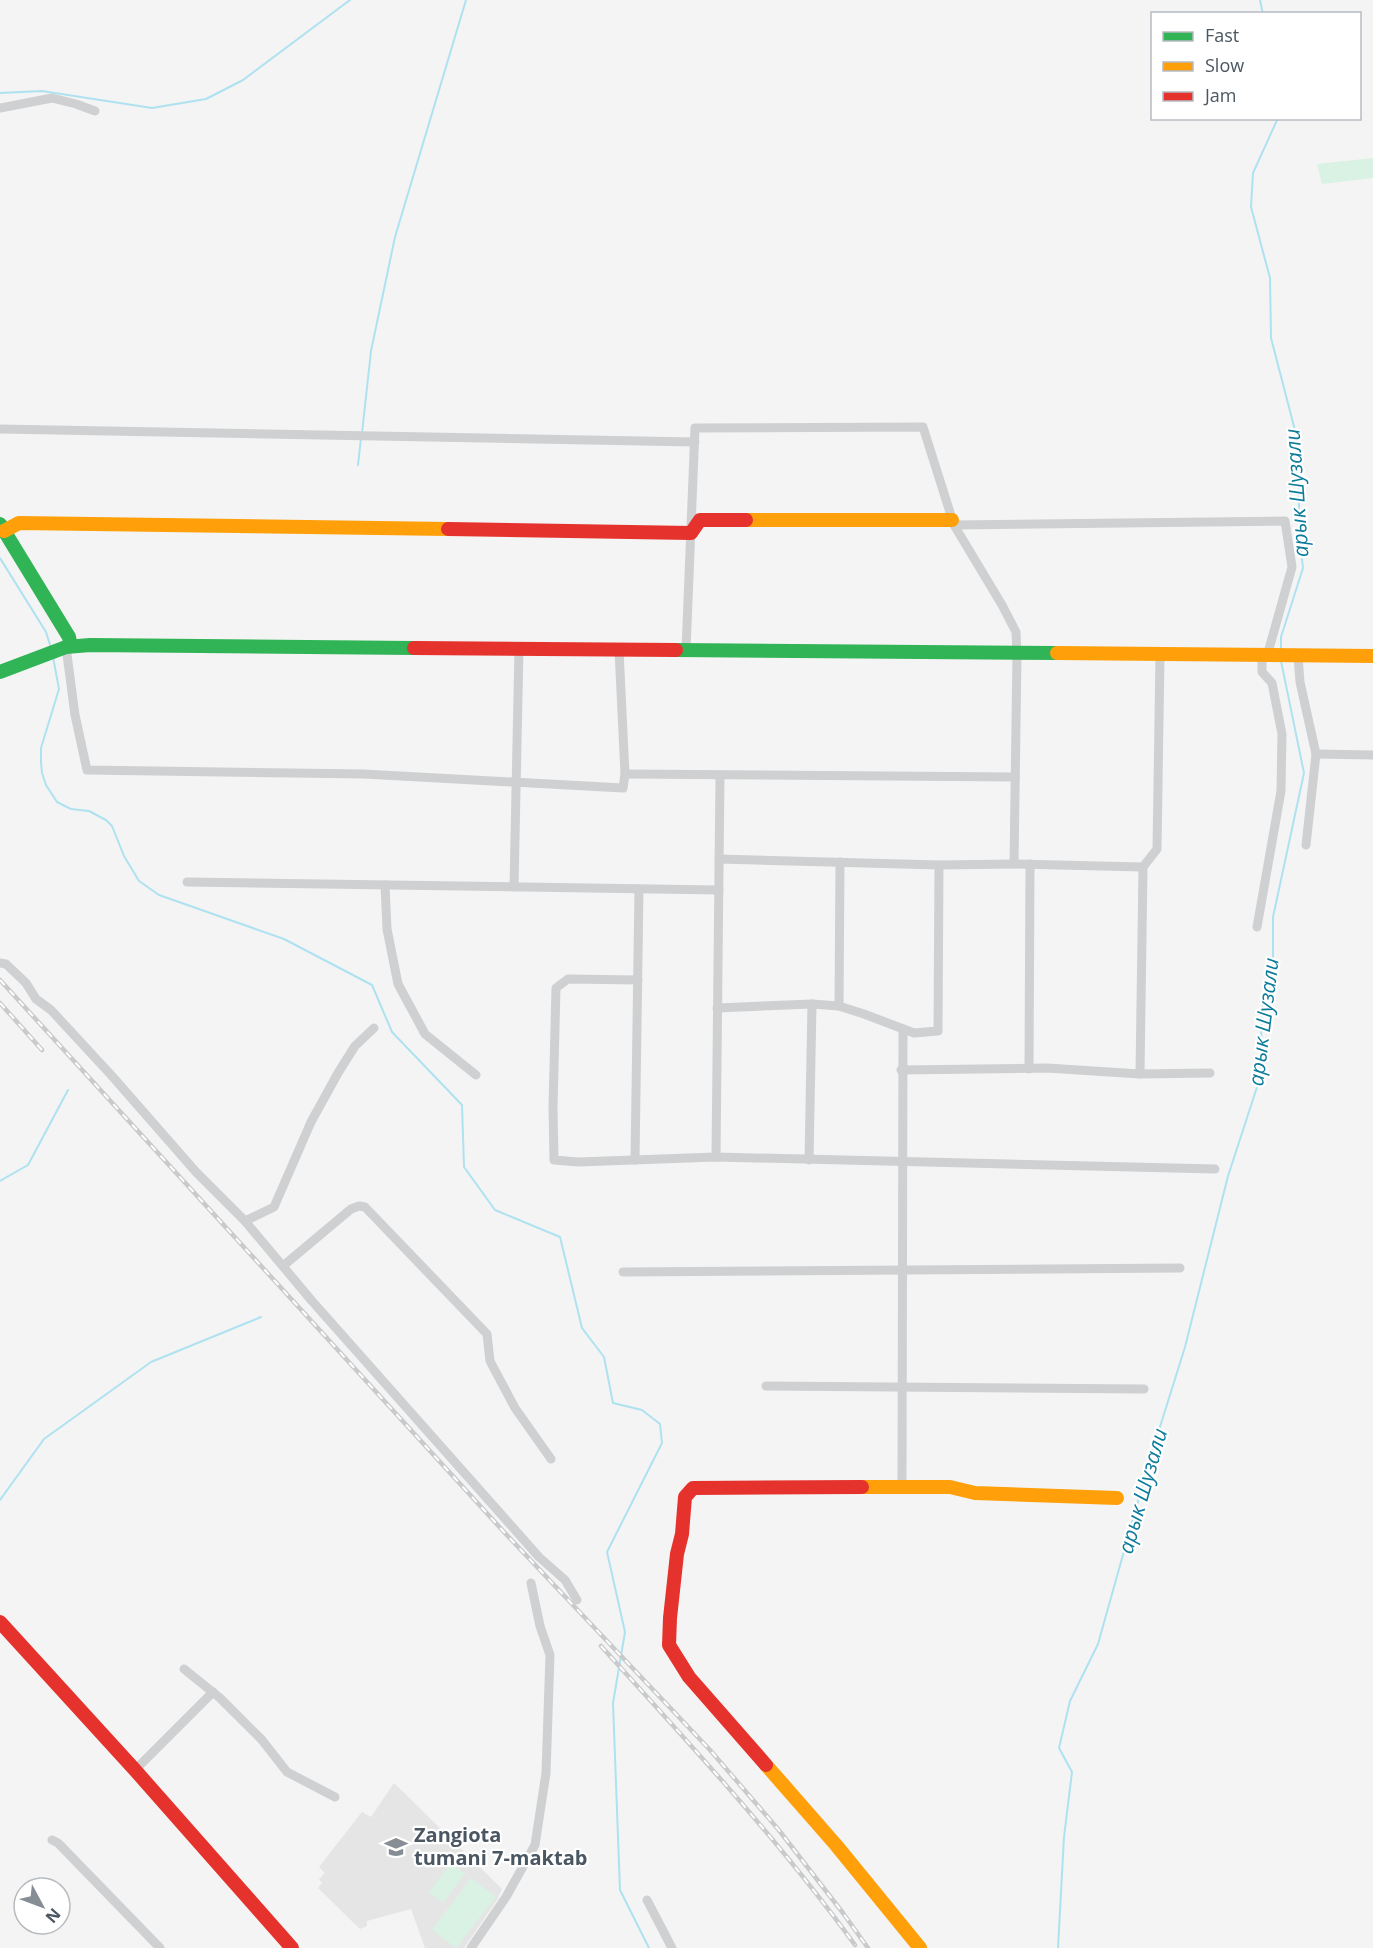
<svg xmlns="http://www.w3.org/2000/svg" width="1373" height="1948" font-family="'Open Sans',sans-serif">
	<rect width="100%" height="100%" fill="#f4f4f4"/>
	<!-- education -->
	<polygon fill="#e6e5e6" points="394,1783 502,1889 497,1900 464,1948 425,1948 411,1909 367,1921 367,1926 360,1929 318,1888 322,1883 319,1879 325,1873 319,1867 362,1812 371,1817"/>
	<!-- green -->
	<g fill="#d9f2e3">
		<polygon points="1373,158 1373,178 1322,184 1317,164"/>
		<polygon points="451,1863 465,1874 443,1903 429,1892"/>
		<polygon points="471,1878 496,1897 456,1948 432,1930"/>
	</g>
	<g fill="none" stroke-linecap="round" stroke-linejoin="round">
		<!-- stream -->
		<g stroke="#aee2f0" stroke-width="2">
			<polyline points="1260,0 1263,14"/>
			<polyline points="0,93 42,91 152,108 206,99 243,80 350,0"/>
			<polyline points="1278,118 1253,173 1251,207 1270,278 1271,338 1297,438 1300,542 1303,568 1281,637 1281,649"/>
			<polyline points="362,433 371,351 395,237 466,0"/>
			<polyline points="358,465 361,438"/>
			<polyline points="0,558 46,632 51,648"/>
			<polyline points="53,657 59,689 41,748 41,762 42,773 46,785 57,802 71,809 89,811 106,820 112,826 124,856 139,881 159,895 284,939 372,985 392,1032 462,1105 464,1167 495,1210 560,1237 582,1328 604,1357 613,1403 642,1410 660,1424 662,1443 607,1552 625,1632 613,1703 620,1890 649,1948"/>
			<polyline points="0,1181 28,1165 68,1090"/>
			<polyline points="0,1500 44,1439 151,1362 261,1317"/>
			<polyline points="1058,1948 1064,1837 1072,1772 1059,1748 1070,1701 1098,1644 1149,1462 1185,1347 1228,1176 1260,1078 1262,1008 1273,976 1273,917 1304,773 1281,661"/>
		</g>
		<!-- street -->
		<g stroke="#ced0d2" stroke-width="9">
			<polyline points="0,108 52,98 76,104 95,111"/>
			<polyline points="0,429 695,442"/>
			<polyline points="954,525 1285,521 1292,567 1267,656"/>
			<polyline points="66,647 75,715 87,770 364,774 623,788 625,774 619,650"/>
			<polyline points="686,650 695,428 923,427 954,525 1002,605 1016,632 1017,654 1014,864"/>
			<polyline points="1298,656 1300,682 1316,754 1306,845"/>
			<polyline points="1316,754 1373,755"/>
			<polyline points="625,774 1015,777"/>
			<polyline points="719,859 939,865 1014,864 1143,867"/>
			<polyline points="187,882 719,890"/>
			<polyline points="385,885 387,929 398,984 425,1034 476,1075"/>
			<polyline points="514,887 519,648"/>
			<polyline points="1257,927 1281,791 1282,734 1272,683 1262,672 1262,656"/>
			<polyline points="0,963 6,964 26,983 36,999 51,1010 112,1076 196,1172 245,1221 312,1301 539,1557 565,1580 577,1600"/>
			<polyline points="638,980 568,979 556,988 553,1107 554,1160 578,1162 716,1157 1215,1169"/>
			<polyline points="839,1006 840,862"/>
			<polyline points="717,1008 812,1004 839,1006 864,1014 914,1033 938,1031 939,865"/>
			<polyline points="1029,1069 1030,864"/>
			<polyline points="901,1070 1047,1068 1140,1074 1210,1073"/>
			<polyline points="1140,1074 1143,867 1157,849 1160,655"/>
			<polyline points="716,1157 720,775"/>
			<polyline points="635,1160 639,889"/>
			<polyline points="809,1160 812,1004"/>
			<polyline points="245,1221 274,1207 311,1122 338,1073 355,1046 374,1028"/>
			<polyline points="283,1266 351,1209 359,1206 365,1207 487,1334 490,1361 515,1408 551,1459"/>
			<polyline points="623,1272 1180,1268"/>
			<polyline points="766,1386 1144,1389"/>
			<polyline points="902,1486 903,1029"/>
			<polyline points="184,1669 220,1698 262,1740 287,1772 335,1797"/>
			<polyline points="135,1770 213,1692"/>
			<polyline points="52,1840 58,1843 160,1948"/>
			<polyline points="647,1900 672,1948"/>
			<polyline points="471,1948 506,1897 535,1845 546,1773 550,1655 540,1626 531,1583"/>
		</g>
		<!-- fast -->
		<g stroke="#30b455" stroke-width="14">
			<polyline points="0,524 69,637 71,646"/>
			<polyline points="676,650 1057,653"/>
			<polyline points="0,672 66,647 90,645 414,648"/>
		</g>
		<!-- slow -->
		<g stroke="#ff9f0a" stroke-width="14">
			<polyline points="746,520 952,520"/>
			<polyline points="4,531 19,523 448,529"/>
			<polyline points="1057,653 1373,656"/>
			<polyline points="862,1487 950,1487 975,1493 1117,1498"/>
			<polyline points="766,1765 836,1845 920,1948"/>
		</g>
		<!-- jam -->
		<g stroke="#e5322d" stroke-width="14">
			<polyline points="448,529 691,533 700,520 746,520"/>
			<polyline points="414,648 676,650"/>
			<polyline points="0,1622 135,1770 292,1948"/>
			<polyline points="766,1765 689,1677 669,1645 670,1618 677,1554 682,1534 685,1497 693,1488 862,1487"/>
		</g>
		<!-- rail casing -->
		<g stroke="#c9cacc" stroke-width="4.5">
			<g id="rail">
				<polyline points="0,980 504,1532 710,1750 778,1829 843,1913 868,1948"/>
				<polyline points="0,1003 42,1050"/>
				<path d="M601,1646C689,1743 778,1839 855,1945"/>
			</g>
		</g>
		<!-- rail -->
		<use href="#rail" stroke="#fff" stroke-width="2" stroke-dasharray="7" stroke-linecap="butt"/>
	</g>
	<!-- icons -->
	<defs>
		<g id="school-bare" transform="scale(1.8)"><path d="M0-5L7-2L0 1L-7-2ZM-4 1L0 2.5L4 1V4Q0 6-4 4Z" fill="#868d94" stroke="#fff" stroke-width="2.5" paint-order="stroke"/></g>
	</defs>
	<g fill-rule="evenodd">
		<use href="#school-bare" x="396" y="1847"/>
	</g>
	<g text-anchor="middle" stroke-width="4.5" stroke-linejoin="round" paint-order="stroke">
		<!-- poi labels -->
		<g font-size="20" font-weight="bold" fill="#4a5661" stroke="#fff" text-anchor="start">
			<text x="414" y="1842">Zangiota<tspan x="414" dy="23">tumani 7-maktab</tspan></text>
		</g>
		<!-- water labels -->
		<g font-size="21" font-style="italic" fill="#0c7c9b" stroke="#fff">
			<text transform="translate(1297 493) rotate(-94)" y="7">арык Шузали</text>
			<text transform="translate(1264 1022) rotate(-83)" y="7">арык Шузали</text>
			<text transform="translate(1143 1491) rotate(-74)" y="7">арык Шузали</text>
		</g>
	</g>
	<!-- legend -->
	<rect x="1151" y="12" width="210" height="108" fill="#ffffff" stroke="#b7bbc0" stroke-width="1.5"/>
	<rect x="1163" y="32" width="30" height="9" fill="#30b455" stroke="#b7bbc0" stroke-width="1.5"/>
	<text x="1205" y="42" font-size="18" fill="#4a5661">Fast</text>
	<rect x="1163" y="62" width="30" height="9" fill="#ff9f0a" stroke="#b7bbc0" stroke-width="1.5"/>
	<text x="1205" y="72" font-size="18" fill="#4a5661">Slow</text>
	<rect x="1163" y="92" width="30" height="9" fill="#e5322d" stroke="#b7bbc0" stroke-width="1.5"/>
	<text x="1205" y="102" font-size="18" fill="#4a5661">Jam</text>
	<!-- north arrow -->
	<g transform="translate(42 1906) rotate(131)"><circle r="28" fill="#ffffff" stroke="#b7bbc0" stroke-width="1.5"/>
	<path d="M0-4.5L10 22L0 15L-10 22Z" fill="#868d94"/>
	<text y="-9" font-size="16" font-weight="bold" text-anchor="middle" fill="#4a5661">N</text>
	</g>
</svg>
